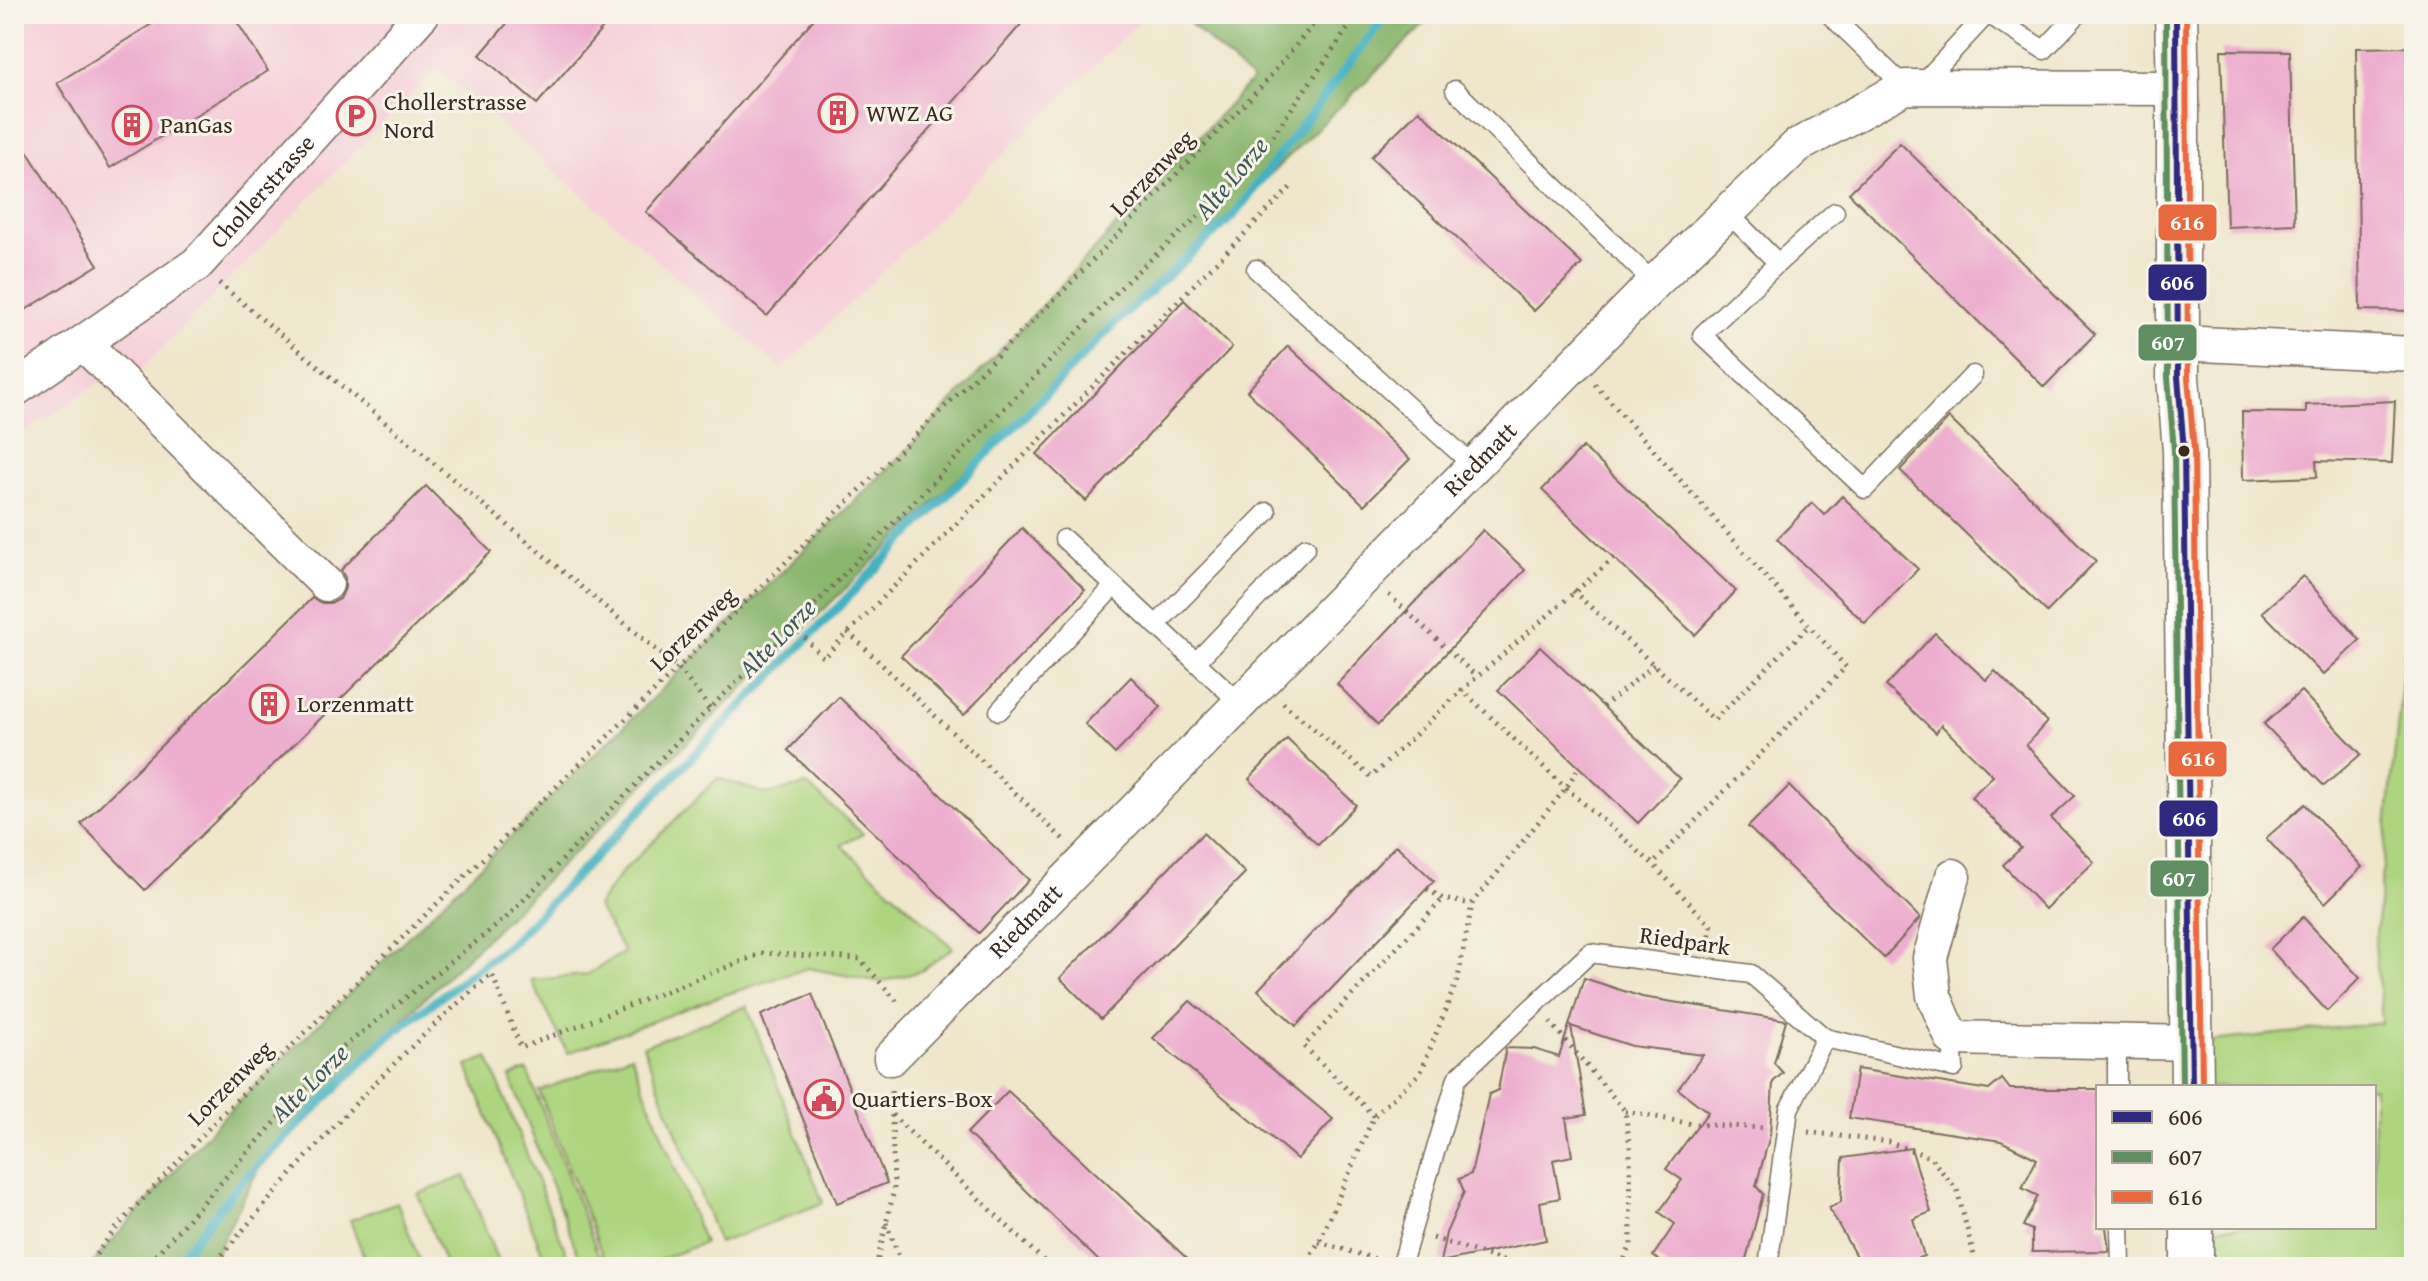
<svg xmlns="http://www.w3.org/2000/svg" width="2428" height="1281" font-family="'Gentium Book Plus',serif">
	<rect width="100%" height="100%" fill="#f7f3e8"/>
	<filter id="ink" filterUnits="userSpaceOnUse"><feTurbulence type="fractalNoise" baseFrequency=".0125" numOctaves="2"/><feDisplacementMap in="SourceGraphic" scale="16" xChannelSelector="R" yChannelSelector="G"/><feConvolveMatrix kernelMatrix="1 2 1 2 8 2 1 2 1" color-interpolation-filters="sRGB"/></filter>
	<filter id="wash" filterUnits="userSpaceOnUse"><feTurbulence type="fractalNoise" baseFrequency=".006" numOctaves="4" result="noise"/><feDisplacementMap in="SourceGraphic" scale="32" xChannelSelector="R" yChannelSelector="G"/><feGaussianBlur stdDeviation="1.8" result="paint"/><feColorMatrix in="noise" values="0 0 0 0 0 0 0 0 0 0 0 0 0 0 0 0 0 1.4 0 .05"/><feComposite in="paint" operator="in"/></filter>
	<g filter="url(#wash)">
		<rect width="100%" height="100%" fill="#efe6cb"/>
		<!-- built -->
		<polygon fill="#f6cfd9" points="14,14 1148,14 782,369 437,68 132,379 120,369 14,439"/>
		<!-- green -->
		<g fill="#add57f" stroke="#74804e" stroke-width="2">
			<polygon points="2414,565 2414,1267 2192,1267 2192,1227 2374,1227 2374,1087 2192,1087 2193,1043 2382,1023 2375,943"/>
			<polygon points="718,778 766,794 807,785 863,834 841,845 953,948 921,971 880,982 808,968 709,1000 568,1053 531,980 586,975 624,952 597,906 622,872"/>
			<polygon points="747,1006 823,1203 719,1243 643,1046"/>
			<polygon points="631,1055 704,1243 641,1267 607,1267 539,1091"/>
			<polygon points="488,1057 572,1267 548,1267 467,1066"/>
			<polygon points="527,1070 603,1267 583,1267 510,1077"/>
			<polygon points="465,1176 500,1267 446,1267 418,1194"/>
			<polygon points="397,1202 422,1267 368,1267 350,1220"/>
		</g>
		<!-- forest -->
		<polygon fill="#8ab66e" stroke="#627046" stroke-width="2" points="1180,14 1435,14 267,1152 209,1267 93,1267 97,1258 218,1122 910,447 1252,80"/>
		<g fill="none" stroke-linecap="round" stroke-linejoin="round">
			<!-- stream -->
			<polyline stroke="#44b1c1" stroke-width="9" points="173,1267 238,1185 385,1039 510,944 1116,322 1234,215 1387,14"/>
		</g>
		<g id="blocks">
			<!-- building -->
			<g fill="#edaecf">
				<polygon points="168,14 232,14 268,71 110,168 57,83"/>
				<polygon points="515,14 615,14 537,104 480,55"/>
				<polygon points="818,14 1030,14 767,316 646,212"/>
				<polygon points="2414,47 2414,311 2360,310 2356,48"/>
				<polygon points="2221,50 2290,51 2295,224 2227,227"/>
				<polygon points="1419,110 1582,264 1534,311 1371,157"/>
				<polygon points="14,130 98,265 14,317"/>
				<polygon points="1900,143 2095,334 2044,387 1849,193"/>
				<polygon points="1184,300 1232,347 1086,501 1037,454"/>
				<polygon points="1288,346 1410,459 1364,505 1247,391"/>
				<polygon points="2395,401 2392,463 2316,461 2317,477 2243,480 2242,412 2306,413 2306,405"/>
				<polygon points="1949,418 2096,561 2047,612 1900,470"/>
				<polygon points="1583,447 1736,591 1695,635 1542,490"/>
				<polygon points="426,486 491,552 145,890 81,824 312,598 322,603 332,603 340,599 345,588 345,578 341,570"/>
				<polygon points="1842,496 1918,569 1865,623 1777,539 1812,503 1824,515"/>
				<polygon points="1022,528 1085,590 964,715 901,656"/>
				<polygon points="1483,530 1525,570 1378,725 1337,684"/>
				<polygon points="2303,576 2360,640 2323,675 2262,612"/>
				<polygon points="1935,633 1986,680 1995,671 2047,722 2026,745 2075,796 2051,818 2094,862 2045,909 2003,865 2021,848 1971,797 1993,776 1941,725 1936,733 1886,686"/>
				<polygon points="1540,647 1680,779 1638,823 1498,690"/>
				<polygon points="1131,677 1161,707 1115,754 1085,724"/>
				<polygon points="2301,691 2361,754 2324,786 2264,724"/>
				<polygon points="839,697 1029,880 979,933 788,750"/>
				<polygon points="1287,739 1356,805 1318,845 1249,779"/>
				<polygon points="1789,786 1920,918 1884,958 1748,827"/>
				<polygon points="2305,804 2362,867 2325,903 2266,838"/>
				<polygon points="1203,833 1245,873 1101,1019 1060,978"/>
				<polygon points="1396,845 1434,881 1296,1026 1258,990"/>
				<polygon points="2303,917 2360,978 2327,1011 2270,949"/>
				<polygon points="1584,978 1642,997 1786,1020 1774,1063 1783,1073 1773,1082 1770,1135 1756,1186 1763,1194 1744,1267 1668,1267 1653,1256 1675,1224 1659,1212 1682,1180 1666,1169 1708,1112 1678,1089 1703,1055 1632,1046 1571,1026 1586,1115 1566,1118 1572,1156 1553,1160 1560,1198 1540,1202 1546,1240 1440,1262 1446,1233 1464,1192 1459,1179 1471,1174 1489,1094 1498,1090 1506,1048 1534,1049 1559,1057"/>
				<polygon points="812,994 887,1183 837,1203 761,1015"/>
				<polygon points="1190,1001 1333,1119 1297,1159 1153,1038"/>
				<polygon points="1857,1069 1989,1090 2002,1079 2010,1089 2098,1089 2098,1227 2106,1227 2109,1251 2032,1252 2032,1230 2023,1226 2038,1196 2022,1188 2037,1159 2001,1141 1849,1118"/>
				<polygon points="1008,1091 1196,1267 1105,1267 967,1133"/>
				<polygon points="1911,1148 1931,1212 1913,1219 1924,1256 1894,1267 1862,1267 1829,1208 1841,1202 1843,1158"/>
			</g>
		</g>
	</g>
	<g filter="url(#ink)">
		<use href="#blocks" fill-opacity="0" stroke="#7a6c5b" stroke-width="2"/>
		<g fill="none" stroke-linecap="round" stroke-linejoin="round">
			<!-- service casing -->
			<g stroke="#7a6c5b" stroke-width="21">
				<g id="service">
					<polyline points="1829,14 1905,87"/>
					<polyline points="1988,14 2044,50 2078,14"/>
					<polyline points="1920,86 1987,14"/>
					<polyline points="1455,90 1654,283"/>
					<polyline points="1728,213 1778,263 1702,335 1865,489 1973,375"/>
					<polyline points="1778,263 1835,212"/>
					<polyline points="1256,269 1475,467"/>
					<polyline points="1064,539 1241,704"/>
					<polyline points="1156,625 1267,512"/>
					<polyline points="1196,662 1306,547"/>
					<polyline points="999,711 1114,586"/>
					<polyline points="2117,1087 2117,1042"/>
					<polyline points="2120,1227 2121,1267"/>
					<polyline points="1401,1267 1457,1078 1590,953 1751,974 1825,1038 1954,1068 1952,1038"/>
					<polyline points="1768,1267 1789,1109 1825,1038"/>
				</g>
			</g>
			<!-- minor casing -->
			<g stroke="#7a6c5b" stroke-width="37">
				<g id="minor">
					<polyline points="83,343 326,584"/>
					<polyline points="2179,343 2414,354"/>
					<path id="s1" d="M14,390L197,264L422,14"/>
					<polyline points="1953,876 1930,958 1934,996 1952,1038 2193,1043"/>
					<path id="s2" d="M891,1058L1654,283L1797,146L1905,87L2178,88"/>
				</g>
			</g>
			<!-- tertiary casing -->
			<g stroke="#7a6c5b" stroke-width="45">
				<g id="tertiary">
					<polyline points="2176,14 2178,88 2178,377 2184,451 2192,1087"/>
					<polyline points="2192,1267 2192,1227"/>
				</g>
			</g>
			<!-- path -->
			<g stroke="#7a6c5b" stroke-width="5" stroke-dasharray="2 6" stroke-linecap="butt">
				<polyline points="219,283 678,668 710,708"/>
				<polyline points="1595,384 1846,667 1653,864"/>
				<polyline points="1614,558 1462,690 1566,788 1653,864 1711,926 1708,947"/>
				<polyline points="1573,591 1714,720 1809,626"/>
				<polyline points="1389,595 1476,676"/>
				<polyline points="794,626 823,658 1291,187"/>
				<polyline points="848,632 1064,840"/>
				<polyline points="1283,703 1371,777 1462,690"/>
				<polyline points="1603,707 1654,665"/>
				<polyline points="1427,889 1443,899 1472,904"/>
				<polyline points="2407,939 2414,939"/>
				<polyline points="1550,1022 1625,1111 1630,1147 1631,1245 1621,1267"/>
				<polyline points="1625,1111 1692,1124 1762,1128"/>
				<polyline points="892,1115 1050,1267"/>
				<polyline points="1374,1116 1304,1046 1443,899"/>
				<polyline points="1808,1132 1888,1142 1930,1157 1957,1190 1977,1267"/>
				<polyline points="886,1223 903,1267"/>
				<polyline points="1433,1238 1523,1267"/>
				<polyline points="1319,1242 1379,1260"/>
				<polyline points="86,1267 118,1226 220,1116 1065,289 1263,85 1322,14"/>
				<polyline points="145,1267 341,1049 506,918 710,708 794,626 1129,279 1234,184 1266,145 1358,14"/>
				<path d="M212,1267C299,1163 388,1061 492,974L521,1048L763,953L860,959L900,1005"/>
				<polyline points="876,1267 894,1190 891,1086"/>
				<polyline points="1303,1267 1319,1242 1374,1116 1421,1072 1458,978 1472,904 1566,788 1579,767"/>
			</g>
			<!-- service -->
			<use href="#service" stroke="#fff" stroke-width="18"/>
			<!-- minor -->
			<use href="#minor" stroke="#fff" stroke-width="34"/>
			<!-- tertiary -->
			<use href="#tertiary" stroke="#fff" stroke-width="42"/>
			<!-- bus-1 casing -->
			<g stroke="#f7f3e8" stroke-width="12">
				<polyline id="bus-1" points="2176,14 2178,377 2184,451 2192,1087"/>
			</g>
			<!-- bus-2 casing -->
			<g stroke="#f7f3e8" stroke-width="12">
				<polyline id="bus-2" points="2166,14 2168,377 2174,451 2182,1087"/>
			</g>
			<!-- bus-3 casing -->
			<g stroke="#f7f3e8" stroke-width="12">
				<polyline id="bus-3" points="2186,14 2188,377 2194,451 2202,1087"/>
			</g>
			<!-- bus-1 -->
			<use href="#bus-1" stroke="#2f2a7f" stroke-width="6"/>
			<!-- bus-2 -->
			<use href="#bus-2" stroke="#5f8f60" stroke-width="6"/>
			<!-- bus-3 -->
			<use href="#bus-3" stroke="#e9693f" stroke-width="6"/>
		</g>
	</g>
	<!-- icons -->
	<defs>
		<g id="building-ring" transform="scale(2)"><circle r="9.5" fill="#f7f3e8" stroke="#d1495b" stroke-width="1.5"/><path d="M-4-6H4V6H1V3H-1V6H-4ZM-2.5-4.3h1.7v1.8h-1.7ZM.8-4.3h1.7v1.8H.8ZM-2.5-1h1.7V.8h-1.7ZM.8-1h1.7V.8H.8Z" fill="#d1495b"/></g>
		<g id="parking-ring" transform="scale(2)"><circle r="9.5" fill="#f7f3e8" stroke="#d1495b" stroke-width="1.5"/><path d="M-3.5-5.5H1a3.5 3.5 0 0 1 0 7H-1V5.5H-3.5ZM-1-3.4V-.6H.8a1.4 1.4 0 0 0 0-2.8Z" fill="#d1495b"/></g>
		<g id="civic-ring" transform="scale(2)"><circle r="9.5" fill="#f7f3e8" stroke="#d1495b" stroke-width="1.5"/><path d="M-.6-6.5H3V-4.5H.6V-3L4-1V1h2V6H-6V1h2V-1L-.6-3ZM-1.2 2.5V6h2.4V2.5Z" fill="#d1495b"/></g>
	</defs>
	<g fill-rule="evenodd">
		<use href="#building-ring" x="838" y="113"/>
		<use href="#parking-ring" x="356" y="116"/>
		<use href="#building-ring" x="132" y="125"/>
		<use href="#building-ring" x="269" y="704"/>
		<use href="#civic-ring" x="824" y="1099"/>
	</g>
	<!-- markers -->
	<circle fill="#3b2a1e" stroke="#f7f3e8" stroke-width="3" cx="2184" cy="451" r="7"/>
	<g text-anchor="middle" stroke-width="6" stroke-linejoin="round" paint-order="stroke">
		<!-- poi labels -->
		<g font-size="24" fill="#3b2a1e" stroke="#f7f3e8" text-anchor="start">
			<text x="384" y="110">Chollerstrasse<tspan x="384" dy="28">Nord</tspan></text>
			<text x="866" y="121">WWZ AG</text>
			<text x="160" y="133">PanGas</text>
			<text x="297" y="712">Lorzenmatt</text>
			<text x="852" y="1107">Quartiers-Box</text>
		</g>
		<!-- street labels -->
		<g font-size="24" fill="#3b2a1e" stroke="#f7f3e8">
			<text transform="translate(1152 173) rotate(-46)" y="8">Lorzenweg</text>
			<text dy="8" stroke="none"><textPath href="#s1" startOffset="320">Chollerstrasse</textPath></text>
			<text dy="8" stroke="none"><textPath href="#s2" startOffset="840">Riedmatt</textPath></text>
			<text transform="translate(693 629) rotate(-44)" y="8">Lorzenweg</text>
			<text dy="8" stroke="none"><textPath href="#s2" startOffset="192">Riedmatt</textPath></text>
			<text transform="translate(1685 941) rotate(8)" y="8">Riedpark</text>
			<text transform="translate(230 1083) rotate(-45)" y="8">Lorzenweg</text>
		</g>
		<!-- water labels -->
		<g font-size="26" font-style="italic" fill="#3e5957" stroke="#f7f3e8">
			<text transform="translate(1231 178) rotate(-50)" y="9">Alte Lorze</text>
			<text transform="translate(777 638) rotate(-46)" y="9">Alte Lorze</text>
			<text transform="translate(309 1083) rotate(-45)" y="9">Alte Lorze</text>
		</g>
	</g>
	<g stroke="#f7f3e8" stroke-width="3">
		<rect x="2157" y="203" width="61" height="39" rx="8" fill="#e9693f"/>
		<rect x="2147" y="263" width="61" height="39" rx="8" fill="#2f2a7f"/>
		<rect x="2137" y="323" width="61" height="39" rx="8" fill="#5f8f60"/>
		<rect x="2167" y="740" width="61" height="38" rx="8" fill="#e9693f"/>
		<rect x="2158" y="799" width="61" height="39" rx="8" fill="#2f2a7f"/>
		<rect x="2149" y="859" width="61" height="39" rx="8" fill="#5f8f60"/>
	</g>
	<g font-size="22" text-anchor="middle" font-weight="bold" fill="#fff">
		<text x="2187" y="230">616</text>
		<text x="2177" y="290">606</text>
		<text x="2168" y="350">607</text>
		<text x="2198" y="766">616</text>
		<text x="2189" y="826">606</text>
		<text x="2179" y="886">607</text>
	</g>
	<!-- margin -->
	<rect width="2428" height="1281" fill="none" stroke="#f7f3e8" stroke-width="48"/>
	<!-- legend -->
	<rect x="2096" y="1085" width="280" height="144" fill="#f7f3e8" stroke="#aca397" stroke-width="2"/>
	<rect x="2112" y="1111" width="40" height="12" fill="#2f2a7f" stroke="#aca397" stroke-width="2"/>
	<text x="2168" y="1125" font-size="24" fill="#3b2a1e">606</text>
	<rect x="2112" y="1151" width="40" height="12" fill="#5f8f60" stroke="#aca397" stroke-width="2"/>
	<text x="2168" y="1165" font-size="24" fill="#3b2a1e">607</text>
	<rect x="2112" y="1191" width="40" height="12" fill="#e9693f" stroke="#aca397" stroke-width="2"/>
	<text x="2168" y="1205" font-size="24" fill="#3b2a1e">616</text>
</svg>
